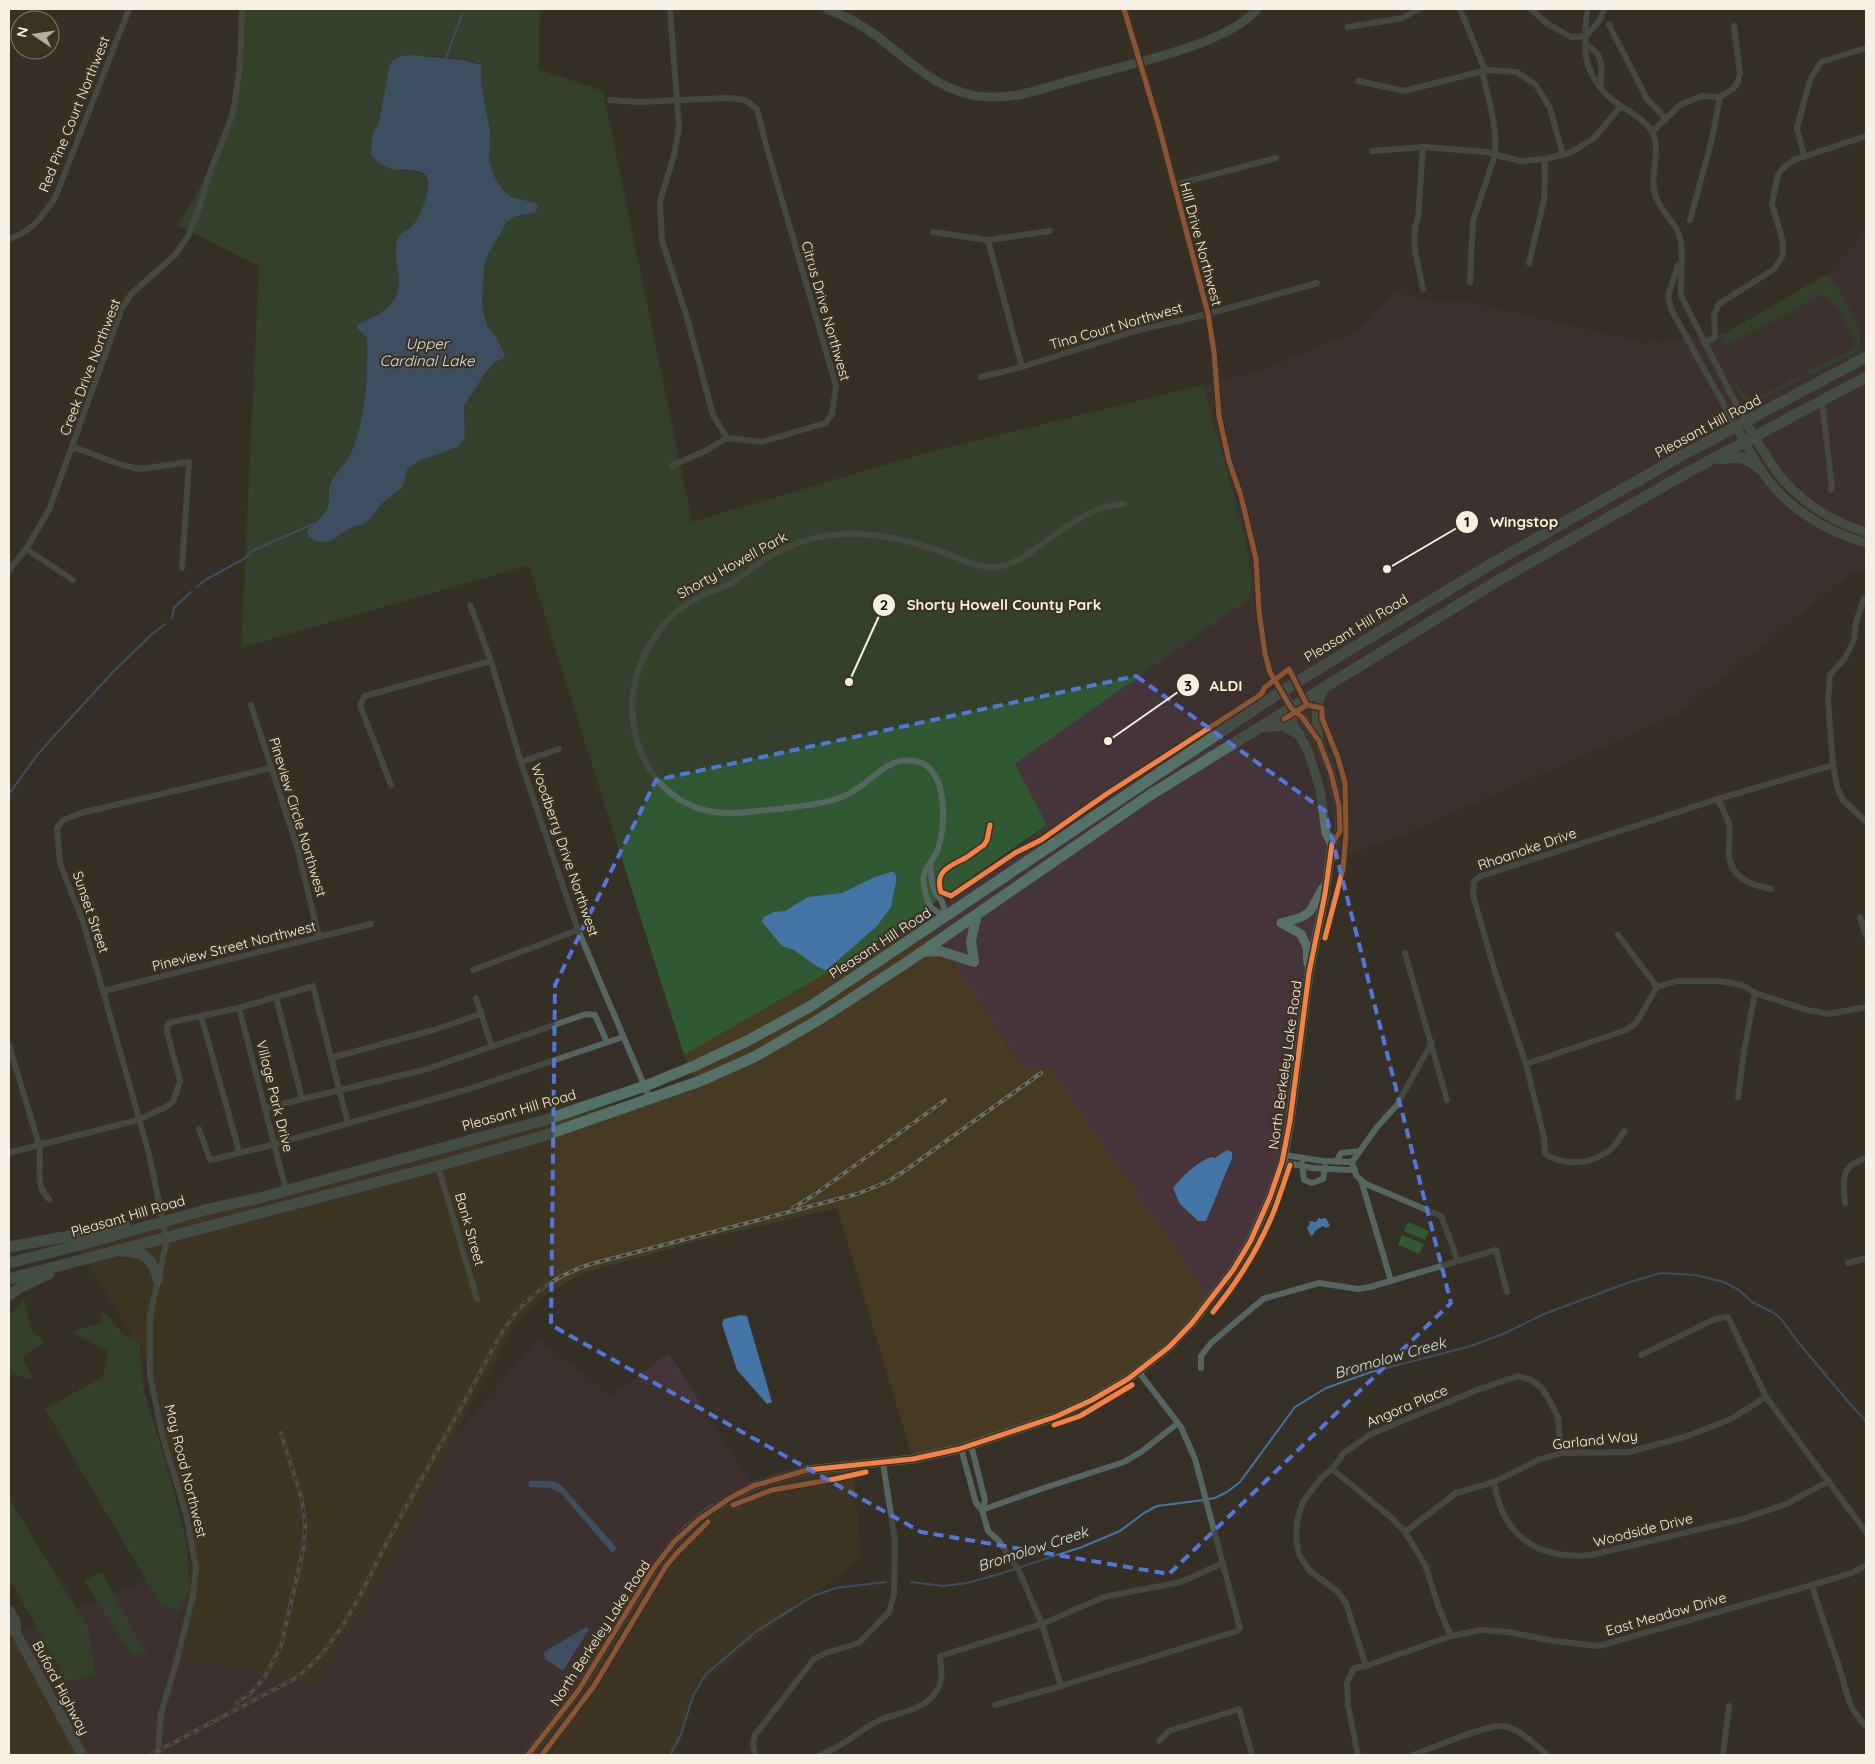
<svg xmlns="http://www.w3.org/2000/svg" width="1875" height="1764" font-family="Quicksand,sans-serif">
	<rect width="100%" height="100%" fill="#363026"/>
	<!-- commercial -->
	<g fill="#46343b">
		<polygon points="1866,232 1866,570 1851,574 1677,714 1409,832 1330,862 1283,1160 1250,1242 1211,1301 1050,1068 1024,1068 924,921 1047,825 1015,764 1249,599 1246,541 1203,385 1261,370 1356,332 1395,292 1434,302 1464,301 1646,343 1726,333 1827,274"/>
		<polygon points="538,1339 611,1396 669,1353 753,1486 603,1652 528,1755 82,1755 16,1633 194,1561 175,1659 232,1668 317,1686 405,1538 455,1436"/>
	</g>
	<!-- built -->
	<g fill="#463a23">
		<polygon points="924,921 1023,1068 1050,1068 1211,1301 1162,1359 1045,1421 913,1459 837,1208 712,1237 583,1273 545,1295 515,1324 455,1436 405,1538 317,1686 232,1668 175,1659 194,1561 164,1442 147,1364 119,1314 74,1242 370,1175 552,1121 659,1093 695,1079 684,1055 860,954"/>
		<polygon points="853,1466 862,1557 735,1655 697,1687 676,1755 528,1755 558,1719 674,1542 730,1498 807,1470"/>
		<polygon points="16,1633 82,1755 9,1755 9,1636"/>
	</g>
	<!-- green -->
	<g fill="#305833" fill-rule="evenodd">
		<path d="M243,9H540L539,70L603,91L692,522L922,454L1203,385L1246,541L1251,579L1249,599L1015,764L1047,825L860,954L684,1055L529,565L241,648L259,266L178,225L215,162L236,88ZM411,55C428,56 468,56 481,65V83L490,130L489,160L494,176L502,189L511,197L536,203L535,213L516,216L507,222L487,256L484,268L482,305L485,318L488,328L495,335L505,355L503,359L495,362L486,372L464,406L465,436L431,457L419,461L408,468L402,488L381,504L374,515L364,524L352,527L330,541L315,521C333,509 324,500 331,484C336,472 346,463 352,452C366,422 368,371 367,338L357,328L358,324C375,316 391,310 398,291C399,287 401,284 400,280C398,265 393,253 398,238C401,232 407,230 412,226C425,214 428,191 426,176L415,171H402L372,136L379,123L389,67L398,56Z"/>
		<path d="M1827,274C1837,287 1872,336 1857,351C1855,353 1850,355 1847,357L1845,352L1857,345L1839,311L1825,294L1725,346L1719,334L1726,333Z"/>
		<polygon points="1843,353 1846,357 1810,375 1805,368 1807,366 1810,370"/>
		<polygon points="1796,372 1799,375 1800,380 1755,402 1743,399 1734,383 1737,384 1742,392 1750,396 1752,401 1797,377"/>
		<polygon points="1408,1222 1429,1231 1425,1240 1404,1231"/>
		<polygon points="1402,1235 1424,1244 1419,1254 1398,1245"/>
		<polygon points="24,1299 32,1331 44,1342 22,1358 34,1380 12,1373 9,1364 9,1317"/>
		<polygon points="100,1310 108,1316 124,1335 139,1342 144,1391 168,1470 188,1548 189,1590 178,1612 159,1602 45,1409 103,1377 108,1351 71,1332 102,1323"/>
		<polygon points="9,1499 88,1627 96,1675 67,1681 9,1578"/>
		<polygon points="102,1573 147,1655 132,1654 122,1641 84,1580"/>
	</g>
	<!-- water -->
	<g fill="#4374a5">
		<path d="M411,55L464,60L481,65V83L490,130L489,160L494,176L502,189L511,197L536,203L538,207L535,213L516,216L507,222L487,256L484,268L482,305L485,318L488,328L495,335L505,355L503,359L495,362L486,372L464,406L465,436L459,446L419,461L408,468L402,488L381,504L374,515L364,524L352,527L330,541L317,542L309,537L307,531C313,524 325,515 327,508C330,501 328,493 330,485C335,472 348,462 353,449C366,413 368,375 367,338L357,328L358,324C372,318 387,312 395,298C406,278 390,259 398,238C401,232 407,230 412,226C421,218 432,187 426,176C422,168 401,171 393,169C384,167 378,162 371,155L372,136L379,123L389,67C394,56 400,56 411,55Z"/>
		<polygon points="890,872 894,872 896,876 896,882 891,907 877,926 828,969 825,970 813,964 794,950 782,946 762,922 764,917 774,912 785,911 808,897 842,893 875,877"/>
		<path d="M1227,1150L1232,1152V1158L1206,1221H1198L1180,1204L1173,1188C1184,1174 1195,1164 1211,1157L1215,1158Z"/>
		<polygon points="1319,1217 1320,1219 1326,1218 1330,1226 1326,1228 1323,1226 1315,1231 1314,1234 1311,1236 1307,1228 1310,1224 1309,1221 1316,1222"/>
		<polygon points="741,1315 747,1316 772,1402 767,1404 737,1370 722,1324 724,1319"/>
		<polygon points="529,1481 553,1481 561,1485 617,1548 612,1553 561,1493 551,1488 529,1487"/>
		<polygon points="586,1627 589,1629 563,1671 545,1659 544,1652"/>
	</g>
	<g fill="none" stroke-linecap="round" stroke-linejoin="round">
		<!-- stream -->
		<g stroke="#4374a5" stroke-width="2">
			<polyline points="446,58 462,14"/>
			<polyline points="197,587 205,580 242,560 254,550 313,524"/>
			<polyline points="172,618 174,608 191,592"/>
			<polyline points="9,794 38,754 56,734 114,671 151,635 165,624"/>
			<polyline points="1209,1499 1215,1498 1227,1492 1240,1482 1295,1407 1326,1388 1371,1372 1471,1346 1503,1334 1544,1314 1630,1282 1661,1273 1695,1275 1724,1282 1739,1290 1752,1302 1774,1313 1781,1319 1798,1342 1851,1405 1866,1421"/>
			<polyline points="911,1582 944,1586 967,1583 996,1575 1082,1547 1120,1531 1144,1513 1157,1506 1204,1500"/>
			<polyline points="670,1755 681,1734 693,1696 705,1675 758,1630 813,1596 836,1588 886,1582"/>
		</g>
		<!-- street -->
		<g stroke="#54665f" stroke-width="6">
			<polyline points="1124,9 1158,123 1208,314 1214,352 1219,416 1229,461 1241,496 1256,559 1259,611 1265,654 1270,672 1282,691"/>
			<polyline points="1460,9 1485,70"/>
			<polyline points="1531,9 1546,23 1571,37 1586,36 1600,20 1604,9"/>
			<path d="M1588,9C1585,19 1585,25 1586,35C1586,42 1585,50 1586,57C1589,74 1601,91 1614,101C1627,111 1649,121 1654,136C1660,153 1651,172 1654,189C1656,206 1671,217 1678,232C1685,246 1680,278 1681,296L1746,423"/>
			<polyline points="1609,25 1647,99 1666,119"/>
			<polyline points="1348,27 1403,18 1419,9"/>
			<path d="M1585,45C1605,53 1602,69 1600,87"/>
			<polyline points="1358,81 1404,91 1487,70 1517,72 1536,85 1550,108 1563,155"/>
			<polyline points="610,100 638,102 729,98 745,100 757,109 766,145 836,386 832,414 825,423 762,442 727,438 713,415 686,314 662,241 660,201 674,156 679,127 670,9"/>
			<polyline points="1652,132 1680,105 1701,96 1720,97 1734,88 1738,81 1740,73 1734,26"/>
			<path d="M1423,147L1418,218C1409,240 1419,266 1423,289"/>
			<polyline points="1372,151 1423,147 1486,152 1520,161 1545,159 1570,153 1594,138 1621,106"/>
			<polyline points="1804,156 1797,128 1810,80 1821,62 1866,48"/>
			<polyline points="1174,185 1276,158"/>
			<polyline points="1690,220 1712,139 1720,97"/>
			<polyline points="933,232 988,240 1050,231"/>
			<path d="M9,239C34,230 40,219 55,198L129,9"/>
			<polyline points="988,240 1022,367"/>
			<polyline points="1529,263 1544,200 1545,159"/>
			<polyline points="1678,265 1668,296 1671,309 1736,427"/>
			<path d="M1470,282L1473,221L1495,155C1498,127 1488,98 1482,71"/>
			<polyline points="1705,343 1715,337 1714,314 1719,304 1774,269 1783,255 1783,242 1772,204 1778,174 1783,168 1794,160 1866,136"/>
			<polyline points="981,377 1022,367 1135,331 1208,314 1317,283"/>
			<polyline points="1822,402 1832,488 1831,490"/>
			<polyline points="73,447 122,465 140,469 189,462 182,568"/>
			<polyline points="672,466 707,450 727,438"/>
			<polyline points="26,549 73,580"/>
			<polyline points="9,570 26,549 49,510 122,308 132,293 175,255 188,236 198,211 210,172 233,114 240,65 242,9"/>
			<polyline points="1864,598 1856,622 1854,640 1845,658 1830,675 1828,700 1833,765 1837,787 1843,800 1866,822"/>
			<polyline points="470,605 491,661 521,762 578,930 650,1099"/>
			<polyline points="251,705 297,847 319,937"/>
			<polyline points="521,762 559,749"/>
			<polyline points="391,785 360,705 365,696 491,661"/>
			<path d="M1718,799C1721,807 1727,816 1729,824C1731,834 1728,846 1729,856C1732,879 1752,885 1771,889"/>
			<polyline points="930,864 932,882 935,892 942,901 946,917"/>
			<path d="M945,917C941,914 934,910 931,907C926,899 922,882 924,874C927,865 935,858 938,849C945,828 947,783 928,767C920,760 906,759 896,762C877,769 864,788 844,796C822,805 800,806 777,809C756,811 735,815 714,812C670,805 641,770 634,727C629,696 636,666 653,640C664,622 679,607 698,598C712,591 727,587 739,578C750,570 760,562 772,555C827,524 880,531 937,550C956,556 977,569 997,567C1013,565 1026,556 1038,547C1064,529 1090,506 1123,504"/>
			<polyline points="1860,917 1866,936"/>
			<polyline points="1618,935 1657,987"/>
			<polyline points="1405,953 1447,1100"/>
			<polyline points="473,970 578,930"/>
			<polyline points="103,991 371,924"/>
			<polyline points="276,997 302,1099"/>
			<polyline points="476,998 492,1047"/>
			<polyline points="239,1008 286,1190"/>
			<polyline points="201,1016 238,1147 237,1152"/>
			<polyline points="9,1045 39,1145 138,1120 164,1108 173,1102 180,1081 167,1032 168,1023 239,1008 313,986 348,1124"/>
			<polyline points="331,1058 434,1030 481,1014"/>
			<polyline points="1526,1064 1626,1030 1636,1023 1657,987 1677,981 1718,981 1742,985 1755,993 1807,1010 1829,1014 1866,1007"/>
			<polyline points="1738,1097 1744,1052 1755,993"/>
			<polyline points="265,1108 424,1070 586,1014 595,1015 607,1042"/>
			<polyline points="199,1129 210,1160 272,1145 469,1089 623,1037"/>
			<path d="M1625,1131C1620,1137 1616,1145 1610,1150C1591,1165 1565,1166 1545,1154L1544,1137L1526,1064L1495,972L1473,895L1474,881L1481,876L1718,799L1833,765"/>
			<path d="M9,1153L39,1145C43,1165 33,1184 49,1199"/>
			<polyline points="1284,1155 1323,1161 1352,1162"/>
			<polyline points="1282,1162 1312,1168 1349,1170 1355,1169"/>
			<polyline points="1336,1162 1341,1153 1360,1151"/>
			<polyline points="1352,1162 1377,1127 1397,1105 1432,1042"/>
			<polyline points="1352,1162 1356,1175 1361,1180 1391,1281"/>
			<polyline points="1302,1163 1304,1180 1312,1183 1323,1179 1325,1167"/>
			<polyline points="438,1166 477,1299"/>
			<polyline points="1361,1180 1366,1184 1441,1216 1458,1261"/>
			<path d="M1845,1203C1843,1180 1840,1166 1866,1158"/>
			<polyline points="1848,1263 1866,1258"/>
			<polyline points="1641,1355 1715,1319 1728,1317 1766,1397 1866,1532"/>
			<polyline points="1201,1368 1201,1356 1211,1343 1263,1299 1319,1283 1358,1289 1370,1287 1496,1250 1507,1292"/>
			<polyline points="971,1445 985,1500 982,1510"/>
			<polyline points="961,1448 976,1503 982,1510 988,1531 999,1541 1018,1569 1042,1624 1061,1686"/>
			<polyline points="1332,1469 1392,1518 1405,1532 1425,1565 1440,1611 1451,1636"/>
			<path d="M1494,1482C1502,1536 1538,1560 1591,1555L1743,1519L1786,1504L1829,1481"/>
			<polyline points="982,1510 1041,1489 1124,1462 1141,1452 1178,1423"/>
			<polyline points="1405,1532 1456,1493 1494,1482 1538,1460 1561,1453 1629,1452 1684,1437 1729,1420 1766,1397"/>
			<path d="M1812,1585C1820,1611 1829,1637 1838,1663C1847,1689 1845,1705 1866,1726"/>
			<polyline points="1366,1666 1346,1603 1338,1592 1309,1570 1299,1555 1296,1538 1297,1521 1303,1502 1322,1477 1332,1469 1344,1453 1371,1434 1477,1390 1518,1376 1531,1380 1541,1387 1550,1401 1558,1418 1561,1453"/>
			<polyline points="995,1705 1061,1686 1237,1631 1240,1628 1195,1459 1181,1427 1138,1371"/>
			<polyline points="1159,1741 1169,1731 1239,1709 1252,1755"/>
			<polyline points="158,1755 161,1713 175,1667 193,1596 196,1568 186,1514 163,1438 150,1376 150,1316 166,1244 163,1221 149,1154 103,991 83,922 60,863 57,828 63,820 81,813 271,768"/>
			<polyline points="755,1755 753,1744 755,1735 814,1659 826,1653 859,1643 889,1612 894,1594 895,1541 883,1463"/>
			<path d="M820,1755C842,1748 859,1730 880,1720C895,1714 923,1709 933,1696C944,1682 942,1673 940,1656L1042,1624L1104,1597L1181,1582L1223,1563"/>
			<polyline points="1358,1755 1348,1705 1347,1683 1354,1668 1366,1666 1451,1636 1481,1630 1508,1632 1554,1641 1599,1646 1812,1585 1852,1573 1866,1565"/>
			<path d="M1413,1755C1433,1748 1482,1726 1501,1726C1518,1727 1535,1744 1547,1755"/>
			<polyline points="1723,1755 1729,1706"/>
		</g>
		<!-- secondary -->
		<g stroke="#587167" stroke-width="9">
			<path d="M827,9C845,16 862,25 877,36C904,57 928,81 961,92C979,98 1000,98 1018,95C1041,90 1064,82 1087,76C1131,64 1229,44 1257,9"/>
			<path d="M1746,423C1759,443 1771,467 1787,484C1809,507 1837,523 1866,532"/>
			<path d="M1736,427C1744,440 1751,454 1759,467C1784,507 1823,530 1866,543"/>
			<polyline points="1291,708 1293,724 1308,751 1320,789 1326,833 1332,844"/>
			<path d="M1319,739C1315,717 1314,706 1326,687"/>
			<polyline points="1281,923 1301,934 1307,947 1308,964"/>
			<path d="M1281,923C1291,920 1307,918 1312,908C1318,898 1318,894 1326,884"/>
			<polyline points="528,1755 578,1691 653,1569 674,1542 688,1528 709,1511 753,1486 807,1470 913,1459 959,1449 1055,1417 1092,1400 1128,1379 1169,1347 1192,1323 1233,1270 1250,1242 1270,1197 1283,1160 1290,1121 1309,973 1325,894 1332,844 1340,831 1339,806 1331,773 1319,741 1302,717 1291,708 1282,691"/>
		</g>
		<!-- primary -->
		<g stroke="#556c62" stroke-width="10">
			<polyline points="922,952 940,951 974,962 971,941 977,914"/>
			<polyline points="9,1610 16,1622 16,1633"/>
			<polyline points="9,1626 16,1633 23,1646 82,1755"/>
		</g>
		<!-- highway -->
		<g stroke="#537167" stroke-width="11">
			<path d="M1721,459C1738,456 1746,457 1759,468"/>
			<polyline points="1265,727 1283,725 1299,734"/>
			<polyline points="9,1247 125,1226"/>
			<path d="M121,1251C144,1252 152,1257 158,1279"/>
			<polyline points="9,1263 87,1243 205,1210 263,1197 545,1120 645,1086 694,1066 747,1041 811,1006 1282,691 1486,567 1681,456 1866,357"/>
			<polyline points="9,1279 438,1166 543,1136 700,1081 754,1057 820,1019 909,961 1150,795 1494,583 1692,470 1866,377"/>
			<polyline points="9,1295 21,1287 49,1274"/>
		</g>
		<!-- rail casing -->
		<g stroke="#696f67" stroke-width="4">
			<g id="rail">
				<polyline points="793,1208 814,1195 945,1100"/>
				<polyline points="237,1703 253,1691 264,1678 281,1646 304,1546 305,1523 302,1500 281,1433"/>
				<path d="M150,1755L296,1678C336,1648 357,1601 379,1558C408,1501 440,1447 470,1391C487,1362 500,1328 524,1304C543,1285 566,1272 591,1264L857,1194L887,1182L903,1172L1041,1073"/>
			</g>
		</g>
		<!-- rail -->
		<use href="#rail" stroke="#3c3220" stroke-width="2" stroke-dasharray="5.5" stroke-linecap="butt"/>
		<!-- cycleway casing -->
		<g stroke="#3c3220" stroke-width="8">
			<g id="cycleway">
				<polyline points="1284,719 1307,705 1322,708 1322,718 1338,758 1345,783 1346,835 1343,869 1325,938"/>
				<path d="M990,825L987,840L984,845C978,849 973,853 967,857C951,866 934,870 941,892L951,896L1015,853L1041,840L1105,795L1257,697L1262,693L1264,688L1289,669L1307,705"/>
				<path d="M1213,1312C1237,1283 1257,1251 1272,1216C1279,1199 1284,1182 1290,1165"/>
				<polyline points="1054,1425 1080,1416 1132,1385"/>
				<polyline points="733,1505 772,1490 835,1479 866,1472"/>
				<polyline points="528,1755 578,1691 653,1569 674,1542 698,1520 730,1498 753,1486 807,1470 913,1459 959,1449 1055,1417 1092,1400 1128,1379 1169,1347 1192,1323 1233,1270 1250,1242 1270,1197 1282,1162 1290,1121 1309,973 1325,894 1332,844 1340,831 1339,806 1331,773 1319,741 1302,717 1291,708 1270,672 1265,654 1259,611 1256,559 1241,496 1229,461 1219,416 1214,352 1208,314 1158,123 1124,9"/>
				<polyline points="542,1755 594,1686 666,1566 677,1553 708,1522"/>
			</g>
		</g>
		<!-- cycleway -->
		<use href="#cycleway" stroke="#f48246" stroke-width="5"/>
	</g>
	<!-- marked area -->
	<path d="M0 0H1875V1764H0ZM1136,676L1325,811L1451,1303L1169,1574L921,1532L551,1325L555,985L656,780Z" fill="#363026" fill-opacity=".55" fill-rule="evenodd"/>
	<path fill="none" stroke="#5376db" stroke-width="4" stroke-dasharray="10 6" stroke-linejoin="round" d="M1136,676L1325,811L1451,1303L1169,1574L921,1532L551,1325L555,985L656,780Z"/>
	<g text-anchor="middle" stroke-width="4.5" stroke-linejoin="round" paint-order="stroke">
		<!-- street labels -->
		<g font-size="14" fill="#f6f0e4" stroke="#3c3220">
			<text transform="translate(74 114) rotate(-68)" y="5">Red Pine Court Northwest</text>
			<text transform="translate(1201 244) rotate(75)" y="5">Hill Drive Northwest</text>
			<text transform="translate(826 311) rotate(74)" y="5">Citrus Drive Northwest</text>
			<text transform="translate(1116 326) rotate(-16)" y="5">Tina Court Northwest</text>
			<text transform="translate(90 367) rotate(-69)" y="5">Creek Drive Northwest</text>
			<text transform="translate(1708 426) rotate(-28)" y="5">Pleasant Hill Road</text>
			<text transform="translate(732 565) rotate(-29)" y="5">Shorty Howell Park</text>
			<text transform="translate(1356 628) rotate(-31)" y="5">Pleasant Hill Road</text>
			<text transform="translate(298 817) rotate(73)" y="5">Pineview Circle Northwest</text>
			<text transform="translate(1527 849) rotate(-19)" y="5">Rhoanoke Drive</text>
			<text transform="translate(565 850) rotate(71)" y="5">Woodberry Drive Northwest</text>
			<text transform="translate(91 912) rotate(71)" y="5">Sunset Street</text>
			<text transform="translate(880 943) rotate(-33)" y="5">Pleasant Hill Road</text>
			<text transform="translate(234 946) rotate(-14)" y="5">Pineview Street Northwest</text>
			<text transform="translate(1285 1065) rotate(-82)" y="5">North Berkeley Lake Road</text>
			<text transform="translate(275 1096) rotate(76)" y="5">Village Park Drive</text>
			<text transform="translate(519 1110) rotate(-16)" y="5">Pleasant Hill Road</text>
			<text transform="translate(128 1216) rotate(-16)" y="5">Pleasant Hill Road</text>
			<text transform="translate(470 1229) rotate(74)" y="5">Bank Street</text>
			<text transform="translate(1407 1406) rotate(-23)" y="5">Angora Place</text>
			<text transform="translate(1595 1440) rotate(-6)" y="5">Garland Way</text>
			<text transform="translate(186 1471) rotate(76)" y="5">May Road Northwest</text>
			<text transform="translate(1643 1530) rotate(-14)" y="5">Woodside Drive</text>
			<text transform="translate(1666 1614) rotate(-16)" y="5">East Meadow Drive</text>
			<text transform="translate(600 1633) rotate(-57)" y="5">North Berkeley Lake Road</text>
			<text transform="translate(61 1688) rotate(62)" y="5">Buford Highway</text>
		</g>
		<!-- water labels -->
		<g font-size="15" font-style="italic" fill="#d1e0ef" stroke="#3c3220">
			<text x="427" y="349">Upper<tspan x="427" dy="17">Cardinal Lake</tspan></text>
			<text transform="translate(1390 1358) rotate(-16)" y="5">Bromolow Creek</text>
			<text transform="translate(1033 1549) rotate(-18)" y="5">Bromolow Creek</text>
		</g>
	</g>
	<!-- callouts -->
	<path fill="none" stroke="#f6f0e4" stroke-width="2" d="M1387 569L1467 522M849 682L884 605M1108 741L1188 685"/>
	<g fill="#f6f0e4" stroke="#3c3220" stroke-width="2">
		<circle cx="1387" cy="569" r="5"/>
		<circle cx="849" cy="682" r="5"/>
		<circle cx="1108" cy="741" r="5"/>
		<circle cx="1467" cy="522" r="12"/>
		<circle cx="884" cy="605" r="12"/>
		<circle cx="1188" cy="685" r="12"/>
	</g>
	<g font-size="15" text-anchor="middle" font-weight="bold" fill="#111">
		<text x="1467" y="527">1</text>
		<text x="884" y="610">2</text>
		<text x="1188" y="691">3</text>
	</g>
	<g font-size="15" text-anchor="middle" font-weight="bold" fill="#f6f0e4" stroke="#3c3220" stroke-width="4.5" stroke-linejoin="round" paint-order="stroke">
		<text x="1524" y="527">Wingstop</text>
		<text x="1004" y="610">Shorty Howell County Park</text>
		<text x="1226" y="691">ALDI</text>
	</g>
	<!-- border -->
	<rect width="1875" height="1764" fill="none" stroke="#f6f0e4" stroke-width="20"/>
	<!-- north arrow -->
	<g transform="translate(35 35) rotate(283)"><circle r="24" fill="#3c3220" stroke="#867e6e"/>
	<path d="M0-4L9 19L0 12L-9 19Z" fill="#b3ada2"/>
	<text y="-8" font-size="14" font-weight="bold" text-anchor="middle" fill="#f6f0e4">N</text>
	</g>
</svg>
